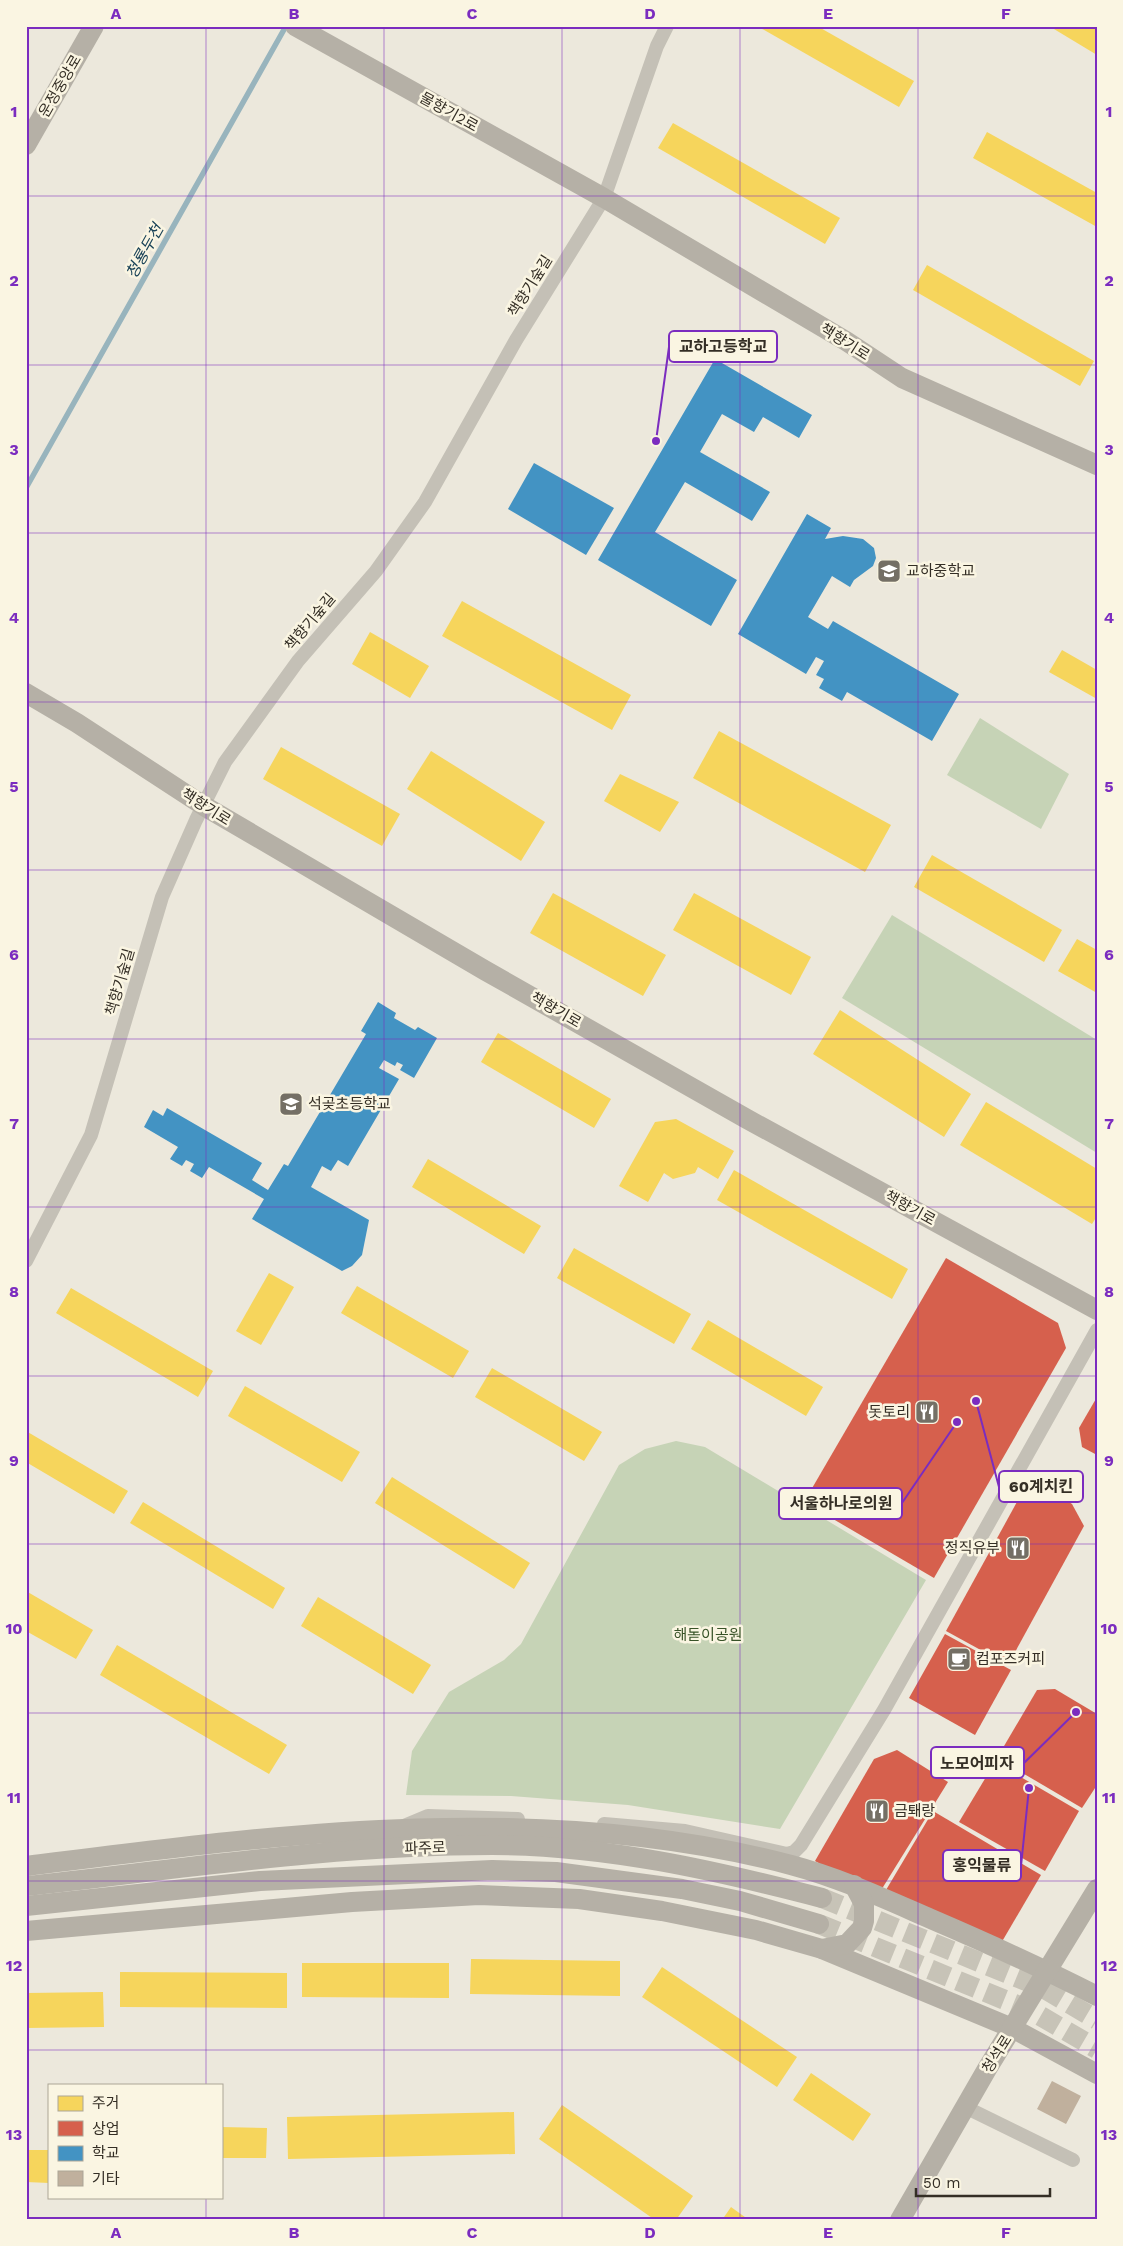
<svg xmlns="http://www.w3.org/2000/svg" width="1123" height="2246" font-family="'Work Sans','Noto Sans KR',sans-serif">
	<rect width="100%" height="100%" fill="#ece8dc"/>
	<!-- green -->
	<g fill="#c6d3b6">
		<polygon points="980,718 1069,774 1041,829 947,775"/>
		<polygon points="892,915 1097,1040 1097,1153 842,998"/>
		<polygon points="676,1441 705,1447 926,1580 780,1829 628,1805 511,1796 406,1795 412,1751 449,1692 504,1660 521,1644 619,1465 645,1449"/>
	</g>
	<!-- homes -->
	<g fill="#f6d55c">
		<polygon points="757,26 817,26 914,81 899,107"/>
		<polygon points="1049,26 1097,26 1097,55"/>
		<polygon points="673,123 840,218 825,244 658,148"/>
		<polygon points="987,132 1097,193 1097,227 973,158"/>
		<polygon points="927,265 1094,361 1080,386 913,290"/>
		<polygon points="462,601 631,695 612,730 442,636"/>
		<polygon points="370,632 429,666 410,698 352,664"/>
		<polygon points="1062,650 1097,670 1097,699 1049,672"/>
		<polygon points="719,731 891,825 865,872 693,778"/>
		<polygon points="281,747 400,814 382,846 263,779"/>
		<polygon points="431,751 545,822 521,861 407,789"/>
		<polygon points="620,774 679,802 660,832 604,801"/>
		<polygon points="932,855 1062,930 1044,962 914,887"/>
		<polygon points="553,893 666,955 643,996 530,933"/>
		<polygon points="694,893 811,957 791,995 673,930"/>
		<polygon points="1077,939 1097,950 1097,993 1058,971"/>
		<polygon points="840,1010 971,1094 944,1137 813,1054"/>
		<polygon points="498,1033 611,1099 594,1128 481,1062"/>
		<polygon points="986,1102 1097,1169 1097,1216 1092,1224 960,1145"/>
		<polygon points="676,1119 734,1151 718,1179 698,1167 695,1173 673,1179 664,1173 648,1202 619,1186 655,1122"/>
		<polygon points="428,1159 541,1226 524,1254 412,1187"/>
		<polygon points="734,1170 908,1269 892,1299 717,1200"/>
		<polygon points="574,1248 691,1314 674,1344 557,1278"/>
		<polygon points="269,1273 294,1287 261,1345 236,1331"/>
		<polygon points="357,1286 469,1351 453,1378 341,1313"/>
		<polygon points="71,1288 213,1371 198,1397 56,1313"/>
		<polygon points="708,1320 823,1387 806,1416 691,1349"/>
		<polygon points="492,1368 602,1432 584,1461 475,1397"/>
		<polygon points="245,1386 360,1452 342,1482 228,1416"/>
		<polygon points="26,1431 128,1491 114,1514 26,1462"/>
		<polygon points="392,1477 530,1563 514,1589 375,1503"/>
		<polygon points="143,1502 285,1588 273,1609 130,1523"/>
		<polygon points="26,1591 93,1630 76,1659 26,1631"/>
		<polygon points="318,1597 431,1665 413,1694 301,1626"/>
		<polygon points="117,1645 287,1745 269,1774 100,1675"/>
		<polygon points="471,1959 620,1961 620,1996 470,1994"/>
		<polygon points="302,1963 449,1963 449,1998 302,1997"/>
		<polygon points="662,1967 797,2057 777,2087 642,1997"/>
		<polygon points="120,1972 287,1973 287,2008 120,2007"/>
		<polygon points="103,1992 104,2027 26,2028 26,1993"/>
		<polygon points="811,2073 871,2114 853,2141 793,2100"/>
		<polygon points="562,2105 693,2196 676,2220 655,2220 539,2139"/>
		<polygon points="514,2112 515,2154 288,2159 287,2117"/>
		<polygon points="221,2127 267,2128 266,2158 221,2158"/>
		<polygon points="26,2150 49,2150 49,2183 26,2182"/>
		<polygon points="731,2207 749,2220 722,2220"/>
	</g>
	<!-- shops -->
	<g fill="#d6604d">
		<polygon points="946,1258 1058,1323 1066,1348 934,1578 804,1502"/>
		<polygon points="1097,1397 1097,1455 1082,1447 1079,1428"/>
		<polygon points="1042,1485 1072,1504 1084,1526 1008,1665 946,1631 1023,1491"/>
		<polygon points="945,1634 1011,1670 975,1735 909,1698"/>
		<polygon points="1055,1689 1097,1714 1097,1785 1082,1808 997,1758 1037,1690"/>
		<polygon points="897,1750 948,1782 880,1892 848,1880 815,1861 874,1759"/>
		<polygon points="995,1762 1079,1811 1045,1871 959,1822"/>
		<polygon points="933,1811 1041,1875 1000,1945 886,1890"/>
	</g>
	<!-- schools -->
	<g fill="#4393c3">
		<polygon points="715,359 812,415 799,438 763,417 754,432 722,414 700,452 770,492 752,521 685,482 655,532 737,580 711,626 598,560"/>
		<polygon points="534,463 614,508 586,555 508,509"/>
		<polygon points="807,514 831,528 825,539 843,536 863,539 874,548 876,558 873,566 854,580 850,587 832,576 808,617 828,629 833,621 959,694 932,741 847,692 842,701 819,688 824,679 816,675 824,661 816,657 806,674 738,634"/>
		<polygon points="378,1002 396,1013 394,1018 415,1030 418,1027 437,1038 414,1078 400,1070 403,1065 397,1062 395,1066 384,1060 379,1068 399,1079 348,1166 338,1160 331,1171 322,1166 311,1187 369,1220 362,1255 352,1266 342,1271 252,1219 264,1199 209,1167 202,1178 190,1171 194,1164 186,1160 182,1166 170,1159 178,1147 144,1127 153,1110 163,1116 167,1108 262,1163 252,1180 268,1190 284,1164 288,1166 366,1034 361,1031"/>
	</g>
	<g fill="none" stroke-linecap="round" stroke-linejoin="round">
		<!-- stream -->
		<polyline stroke="#98b4bd" stroke-width="5.5" points="26,488 286,26"/>
	</g>
	<!-- building -->
	<polygon fill="#c0b09d" points="1052,2081 1081,2096 1066,2124 1037,2109"/>
	<g fill="none" stroke-linecap="round" stroke-linejoin="round">
		<!-- secondary-tunnel -->
		<g stroke="#c7c3b7" stroke-width="20" stroke-dasharray="20 10" stroke-linecap="butt">
			<polyline points="822,1898 1043,1988 1097,2020"/>
			<polyline points="819,1924 1032,2011 1097,2049"/>
		</g>
		<!-- street -->
		<g stroke="#c4c0b6" stroke-width="14">
			<polyline points="26,1261 91,1135 162,897 196,820 225,762 298,661 376,571 425,502 516,340 604,198 657,46 667,26"/>
			<polyline points="604,1824 685,1831 787,1854 794,1852 801,1845 884,1710 1097,1330"/>
			<polyline points="404,1826 428,1816 518,1819"/>
			<polyline points="965,2107 1073,2160"/>
		</g>
		<!-- secondary -->
		<g stroke="#b5b0a6" stroke-width="20">
			<polyline points="295,26 604,198 846,341 902,378 1097,465"/>
			<polyline points="26,145 94,26"/>
			<polyline points="26,693 77,723 204,806 486,971 747,1119 1097,1310"/>
			<path d="M26,1866C279,1834 541,1799 791,1865C840,1878 885,1899 931,1919C987,1943 1042,1968 1097,1996"/>
			<path d="M26,1886C181,1869 336,1845 492,1845C604,1845 714,1870 822,1898"/>
			<polyline points="26,1906 260,1881 492,1870 556,1872 682,1889 740,1901 819,1924"/>
			<polyline points="26,1931 352,1902 479,1895 579,1899 662,1911 756,1930 822,1949 1012,2028 1097,2074"/>
			<polyline points="822,1949 847,1944 862,1928 864,1921 864,1904 854,1885"/>
			<polyline points="900,2220 987,2069 1097,1889"/>
		</g>
	</g>
	<!-- grid -->
	<path fill="none" stroke="#7b2cbf" stroke-width="1" stroke-opacity="0.55" d="M206,26V2085M384,26V2220M562,26V2220M740,26V2220M918,26V2220M26,196H1097M26,365H1097M26,533H1097M26,702H1097M26,870H1097M26,1039H1097M26,1207H1097M26,1376H1097M26,1544H1097M26,1713H1097M26,1881H1097M26,2050H1097M206,2197V2220"/>
	<!-- icons -->
	<defs>
		<g id="school-square" transform="scale(1.25)"><rect x="-9" y="-9" width="18" height="18" rx="4" fill="#746f65" stroke="#faf5e2"/><path d="M0-5L7-2L0 1L-7-2ZM-4 1L0 2.5L4 1V4Q0 6-4 4Z" fill="#fff"/></g>
		<g id="restaurant-square" transform="scale(1.25)"><rect x="-9" y="-9" width="18" height="18" rx="4" fill="#746f65" stroke="#faf5e2"/><path d="M-5-6h1v4h1v-4h1v4h1v-4h1v5L-1.5 .5V6h-2V.5L-5-1ZM5-6V6H3V1.5H1.5Q1.5-4 5-6Z" fill="#fff"/></g>
		<g id="cafe-square" transform="scale(1.25)"><rect x="-9" y="-9" width="18" height="18" rx="4" fill="#746f65" stroke="#faf5e2"/><path d="M-5.5-4.5H6V0H3Q3 3.5 0 3.5H-2.5Q-5.5 3.5-5.5 0ZM3-3.2v2h1.7v-2ZM-6 4.5H4V6H-6Z" fill="#fff"/></g>
	</defs>
	<g fill-rule="evenodd">
		<use href="#school-square" x="889" y="571"/>
		<use href="#school-square" x="291" y="1104"/>
		<use href="#restaurant-square" x="927" y="1412"/>
		<use href="#restaurant-square" x="1018" y="1548"/>
		<use href="#cafe-square" x="959" y="1659"/>
		<use href="#restaurant-square" x="877" y="1811"/>
	</g>
	<g text-anchor="middle" stroke-width="5" stroke-linejoin="round" paint-order="stroke">
		<!-- street labels -->
		<g font-size="15" fill="#342e25" stroke="#faf5e2">
			<text transform="translate(60 86) rotate(-60)" y="5">운정중앙로</text>
			<text transform="translate(449 112) rotate(29)" y="5">물향기2로</text>
			<text transform="translate(530 286) rotate(-58)" y="5">책향기숲길</text>
			<text transform="translate(845 342) rotate(32)" y="5">책향기로</text>
			<text transform="translate(310 622) rotate(-50)" y="5">책향기숲길</text>
			<text transform="translate(206 807) rotate(32)" y="5">책향기로</text>
			<text transform="translate(120 982) rotate(-74)" y="5">책향기숲길</text>
			<text transform="translate(556 1010) rotate(30)" y="5">책향기로</text>
			<text transform="translate(910 1208) rotate(29)" y="5">책향기로</text>
			<text transform="translate(425 1848) rotate(-2)" y="5">파주로</text>
			<text transform="translate(997 2054) rotate(-58)" y="5">청석로</text>
		</g>
		<!-- poi labels -->
		<g font-size="15" fill="#342e25" stroke="#faf5e2" text-anchor="start">
			<text x="906" y="576">교하중학교</text>
			<text x="308" y="1109">석곶초등학교</text>
			<text x="910" y="1417" text-anchor="end">돗토리</text>
			<text x="1000" y="1553" text-anchor="end">정직유부</text>
			<text x="976" y="1664">컴포즈커피</text>
			<text x="894" y="1816">금퇘랑</text>
		</g>
		<!-- park labels -->
		<g font-size="15" fill="#385328" stroke="#faf5e2">
			<text x="708" y="1640">해돋이공원</text>
		</g>
		<!-- water labels -->
		<g font-size="16" font-style="italic" fill="#194257" stroke="#faf5e2">
			<text transform="translate(144 251) rotate(-61)" y="6">청룡두천</text>
		</g>
	</g>
	<!-- callouts -->
	<path fill="none" stroke="#7b2cbf" stroke-width="2" d="M656 441L669 347M976 1401L999 1487M957 1422L902 1503M1076 1712L1024 1763M1029 1788L1021 1866"/>
	<g fill="#7b2cbf" stroke="#faf5e2" stroke-width="2">
		<circle cx="656" cy="441" r="5"/>
		<circle cx="976" cy="1401" r="5"/>
		<circle cx="957" cy="1422" r="5"/>
		<circle cx="1076" cy="1712" r="5"/>
		<circle cx="1029" cy="1788" r="5"/>
	</g>
	<g fill="#faf5e2" stroke="#7b2cbf" stroke-width="2">
		<rect x="669" y="331" width="108" height="31" rx="5"/>
		<rect x="999" y="1471" width="84" height="31" rx="5"/>
		<rect x="779" y="1488" width="123" height="31" rx="5"/>
		<rect x="931" y="1747" width="93" height="31" rx="5"/>
		<rect x="943" y="1850" width="78" height="31" rx="5"/>
	</g>
	<g font-size="16" text-anchor="middle" font-weight="bold" fill="#342e25">
		<text x="723" y="352">교하고등학교</text>
		<text x="1041" y="1492">60계치킨</text>
		<text x="841" y="1509">서울하나로의원</text>
		<text x="977" y="1769">노모어피자</text>
		<text x="982" y="1871">홍익물류</text>
	</g>
	<!-- border -->
	<rect width="1123" height="2246" fill="none" stroke="#faf5e2" stroke-width="55"/>
	<!-- legend -->
	<rect x="48" y="2084" width="175" height="115" fill="#faf5e2" stroke="#aba596"/>
	<rect x="58" y="2096" width="25" height="15" fill="#f6d55c" stroke="#aba596"/>
	<text x="92" y="2108" font-size="15" fill="#342e25">주거</text>
	<rect x="58" y="2121" width="25" height="15" fill="#d6604d" stroke="#aba596"/>
	<text x="92" y="2134" font-size="15" fill="#342e25">상업</text>
	<rect x="58" y="2146" width="25" height="15" fill="#4393c3" stroke="#aba596"/>
	<text x="92" y="2158" font-size="15" fill="#342e25">학교</text>
	<rect x="58" y="2171" width="25" height="15" fill="#c0b09d" stroke="#aba596"/>
	<text x="92" y="2184" font-size="15" fill="#342e25">기타</text>
	<!-- scale -->
	<path d="M916 2188v8h134v-8" fill="none" stroke="#342e25" stroke-width="2.5"/>
	<text x="923" y="2188" font-size="15" fill="#342e25" stroke="#faf5e2" stroke-width="4" paint-order="stroke">50 m</text>
	<rect x="28" y="28" width="1068" height="2190" fill="none" stroke="#7b2cbf" stroke-width="2"/>
	<g font-size="16" text-anchor="middle" font-weight="bold" fill="#7b2cbf">
		<text x="116" y="19">A</text>
		<text x="294" y="19">B</text>
		<text x="472" y="19">C</text>
		<text x="650" y="19">D</text>
		<text x="828" y="19">E</text>
		<text x="1006" y="19">F</text>
		<text x="14" y="117">1</text>
		<text x="1109" y="117">1</text>
		<text x="14" y="286">2</text>
		<text x="1109" y="286">2</text>
		<text x="14" y="455">3</text>
		<text x="1109" y="455">3</text>
		<text x="14" y="623">4</text>
		<text x="1109" y="623">4</text>
		<text x="14" y="792">5</text>
		<text x="1109" y="792">5</text>
		<text x="14" y="960">6</text>
		<text x="1109" y="960">6</text>
		<text x="14" y="1129">7</text>
		<text x="1109" y="1129">7</text>
		<text x="14" y="1297">8</text>
		<text x="1109" y="1297">8</text>
		<text x="14" y="1466">9</text>
		<text x="1109" y="1466">9</text>
		<text x="14" y="1634">10</text>
		<text x="1109" y="1634">10</text>
		<text x="14" y="1803">11</text>
		<text x="1109" y="1803">11</text>
		<text x="14" y="1971">12</text>
		<text x="1109" y="1971">12</text>
		<text x="14" y="2140">13</text>
		<text x="1109" y="2140">13</text>
		<text x="116" y="2238">A</text>
		<text x="294" y="2238">B</text>
		<text x="472" y="2238">C</text>
		<text x="650" y="2238">D</text>
		<text x="828" y="2238">E</text>
		<text x="1006" y="2238">F</text>
	</g>
</svg>
